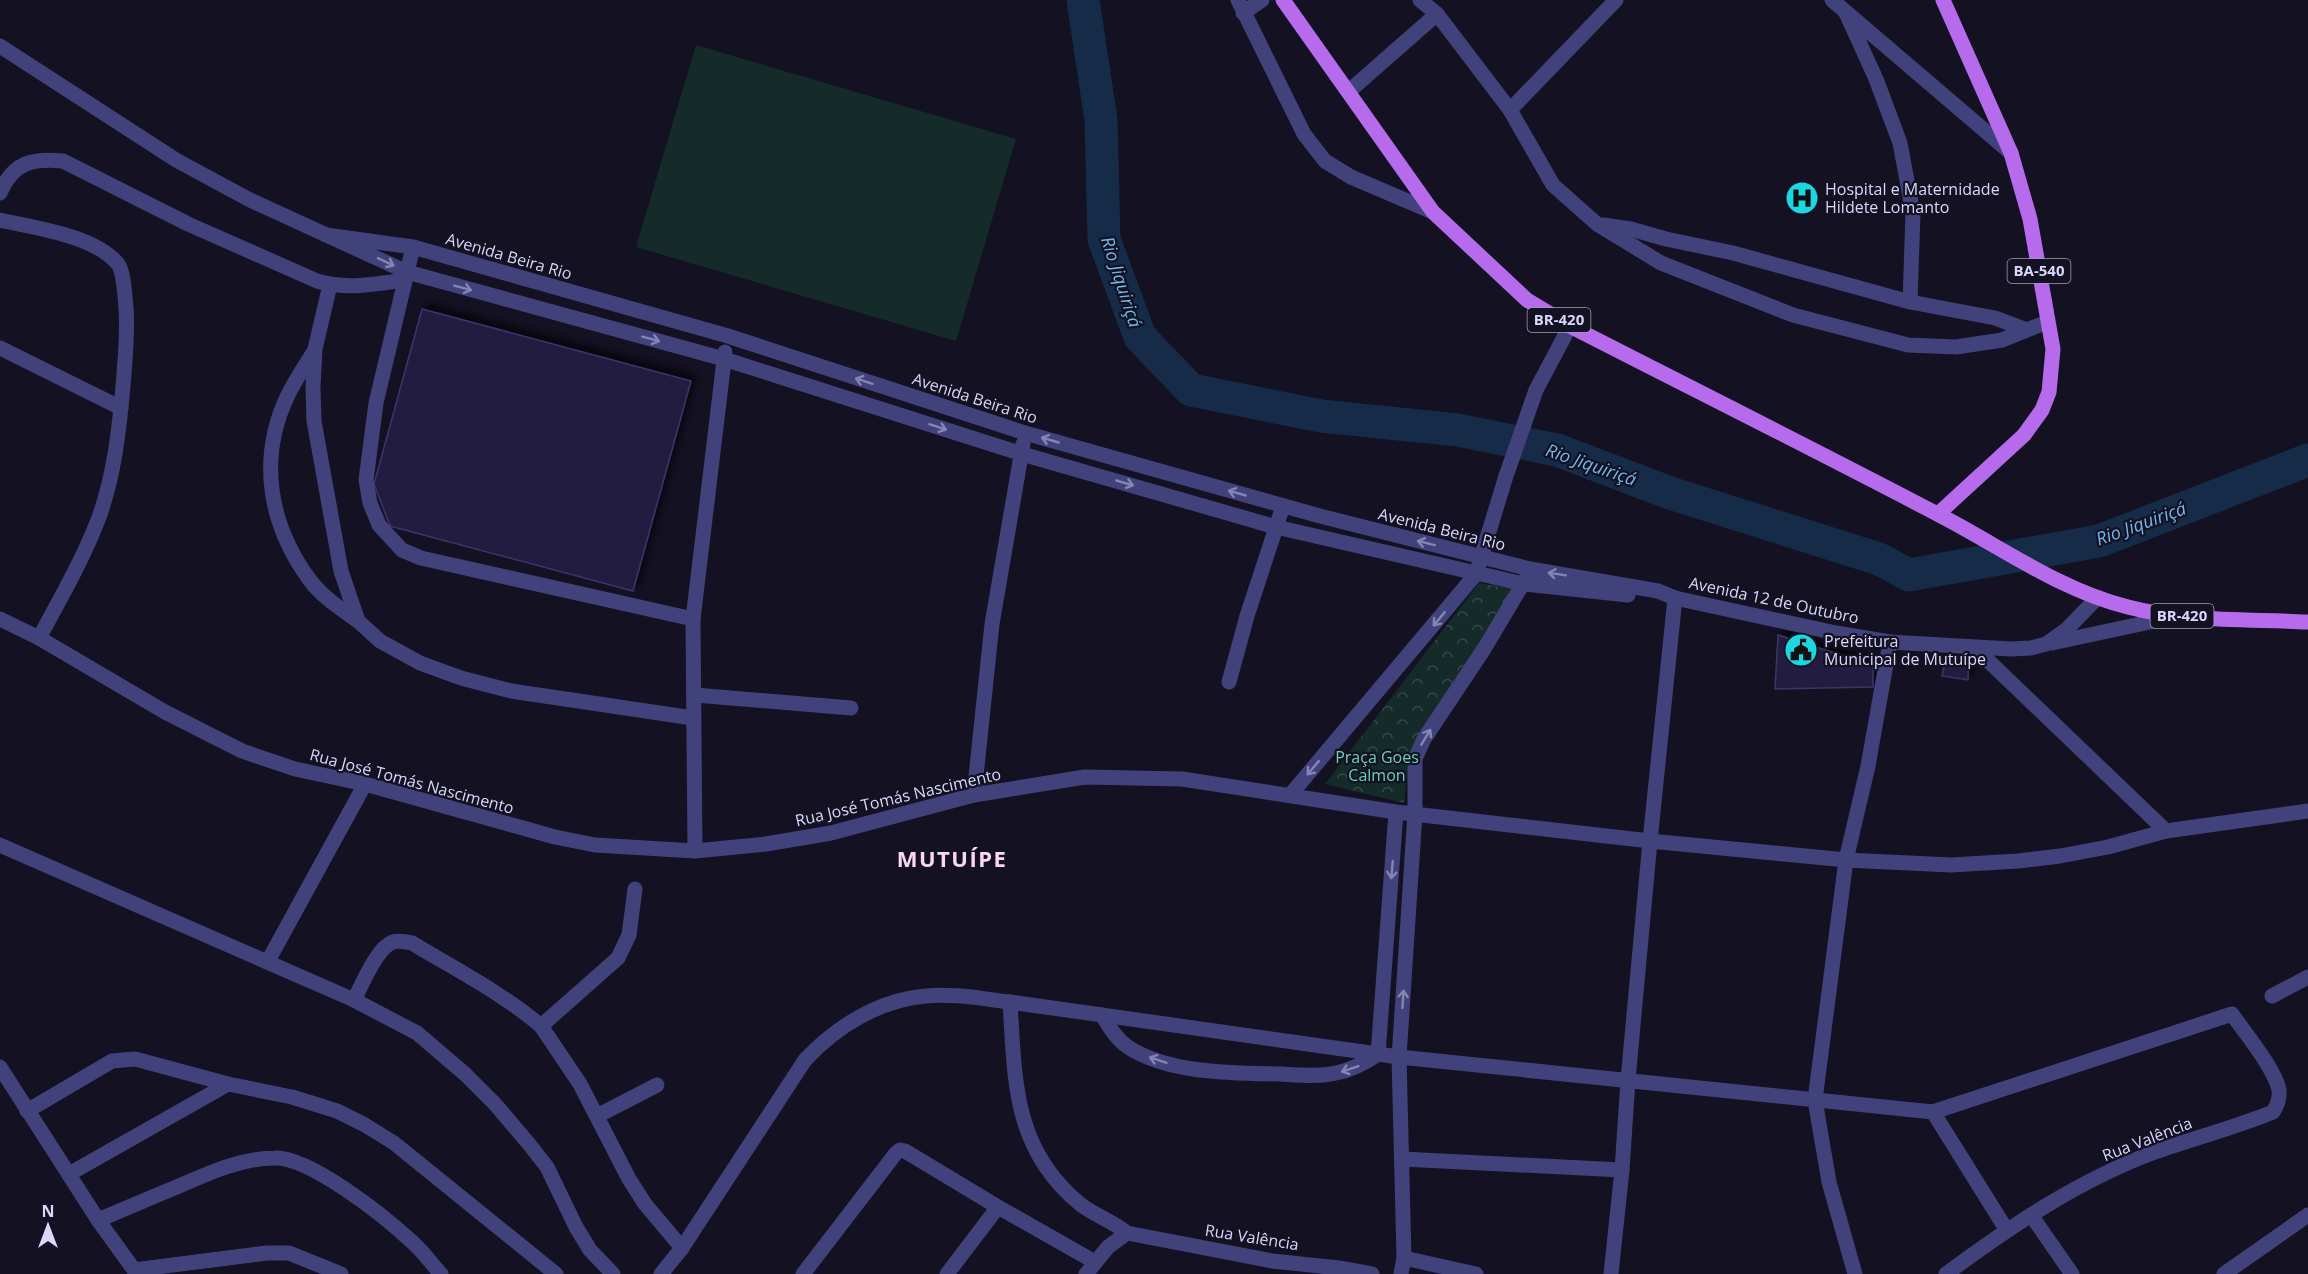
<svg xmlns="http://www.w3.org/2000/svg" width="2308" height="1274" font-family="'Open Sans',sans-serif">
	<defs>
		<pattern id="forest-crowns" width="20" height="18" patternUnits="userSpaceOnUse" patternTransform="scale(1.5)"><rect width="20" height="18" fill="#152b29"/><path d="M2 6a3 3 0 1 1 6 0M12 15a3 3 0 1 1 6 0" fill="none" stroke="#364949"/></pattern>
		<filter id="shadow"><feDropShadow dx="5.5" dy="-5.5" stdDeviation="3" flood-color="#0009"/></filter>
	</defs>
	<rect width="100%" height="100%" fill="#131122"/>
	<!-- forest -->
	<polygon fill="url(#forest-crowns)" points="1479,583 1514,589 1409,757 1404,803 1325,784"/>
	<!-- pitch -->
	<polygon fill="#152b29" points="696,45 1016,139 956,341 636,247"/>
	<g fill="none" stroke-linecap="round" stroke-linejoin="round">
		<!-- river -->
		<polyline stroke="#162b47" stroke-width="33" points="1083,0 1101,120 1104,239 1140,337 1191,390 1321,416 1458,430 1557,450 1670,493 1879,559 1909,575 2099,541 2308,460"/>
	</g>
	<!-- building -->
	<g fill="#241f41" stroke="#3c346a" stroke-width="1.5" filter="url(#shadow)">
		<polygon points="422,309 691,381 633,591 390,526 374,484"/>
		<polygon points="1778,635 1873,665 1873,687 1775,689"/>
		<polygon points="1969,656 1968,680 1942,676 1946,657"/>
	</g>
	<g fill="none" stroke-linecap="round" stroke-linejoin="round">
		<!-- minor -->
		<g stroke="#41427b" stroke-width="15">
			<polyline points="1238,0 1304,134 1325,161 1351,177 1433,212"/>
			<polyline points="1420,0 1437,14 1510,110 1553,185 1597,224 1661,263 1793,315 1908,345 1956,347 2002,340 2047,322"/>
			<polyline points="1832,0 2011,153"/>
			<polyline points="1243,13 1262,0"/>
			<polyline points="1846,13 1876,79 1900,143 1913,213 1910,302"/>
			<polyline points="0,46 176,160 250,200 407,272 724,359 1022,454 1276,527 1524,584 1628,595"/>
			<polyline points="1348,92 1437,14"/>
			<polyline points="1510,110 1616,0"/>
			<path d="M0,193C13,162 33,158 63,161L188,224L317,281C347,290 375,284 405,280"/>
			<path d="M0,220C35,228 94,235 118,264C124,272 125,298 126,308C128,334 125,360 123,386C119,431 114,477 98,520C82,561 60,599 39,638"/>
			<polyline points="1603,225 1631,229 1666,239 1733,253 1910,302 1995,318 2027,330"/>
			<polyline points="326,235 413,247 728,336 1025,433 1320,516 1530,569 1658,591 1675,598 1836,633 1890,642 2011,649 2031,648 2046,644 2067,629 2098,597"/>
			<polyline points="413,247 376,403 366,480 370,503 379,525 402,550 421,558 693,619"/>
			<polyline points="330,285 315,349 313,387 314,421 341,571 358,621 380,641 420,663 461,678 511,691 693,718"/>
			<polyline points="0,348 121,408"/>
			<path d="M313,353C304,367 294,382 287,397C258,459 269,524 309,579C321,596 341,609 358,621"/>
			<polyline points="0,619 39,638 165,712 242,751 295,769 365,784 555,837 595,845 695,851 766,844 831,833 974,795 1085,777 1182,779 1396,812 1650,841 1846,860 1951,865 2018,861 2060,856 2108,847 2166,831 2308,811"/>
			<polyline points="2052,643 2178,616"/>
			<polyline points="1976,649 2166,831"/>
			<polyline points="1229,682 1247,616 1283,506"/>
			<polyline points="695,695 851,708"/>
			<polyline points="1291,794 1476,574 1506,476 1536,390 1570,326"/>
			<polyline points="974,795 992,624 1023,444"/>
			<polyline points="0,845 354,1000 417,1033 465,1074 495,1104 529,1144 547,1167 576,1227 590,1250 613,1274"/>
			<polyline points="695,851 693,619 725,352"/>
			<polyline points="635,889 629,935 618,958 541,1026 580,1084 629,1179 645,1204 682,1248"/>
			<polyline points="268,961 365,784"/>
			<polyline points="2272,996 2308,977"/>
			<path d="M354,1000C362,985 377,947 393,942C399,940 406,942 412,943C455,969 502,993 541,1026"/>
			<path d="M1010,1002C1015,1081 1013,1149 1080,1204C1094,1215 1112,1221 1127,1233L1108,1247L1086,1274"/>
			<path d="M1102,1015C1109,1026 1116,1039 1128,1047C1169,1074 1234,1073 1281,1074C1299,1075 1319,1077 1336,1073C1352,1070 1365,1063 1378,1054L1396,812"/>
			<polyline points="0,1067 98,1220 137,1274"/>
			<polyline points="27,1111 112,1061 135,1059 228,1084 292,1097 337,1111 365,1125 394,1143 556,1274"/>
			<polyline points="1933,1112 2006,1229"/>
			<polyline points="597,1116 657,1085"/>
			<polyline points="1402,1159 1622,1170"/>
			<polyline points="69,1174 228,1084"/>
			<polyline points="2031,1215 2072,1274"/>
			<path d="M98,1220C125,1209 152,1197 179,1186C209,1173 241,1158 275,1158C310,1157 384,1216 410,1240C422,1250 431,1263 441,1274"/>
			<polyline points="1127,1233 1272,1261 1339,1268 1372,1274"/>
			<polyline points="1404,1258 1476,1274"/>
			<polyline points="134,1270 267,1253 289,1253 341,1274"/>
			<path d="M661,1274L682,1248L805,1060C837,1026 879,1000 926,996C953,993 983,999 1010,1002L1399,1057L1933,1112L2232,1014C2245,1033 2275,1069 2279,1090C2280,1099 2277,1106 2273,1112C2234,1128 2194,1138 2155,1152C2079,1180 2011,1226 1946,1274"/>
			<polyline points="803,1274 896,1153 900,1150 905,1151 998,1207 1095,1262"/>
			<polyline points="947,1274 998,1207"/>
			<polyline points="1401,1274 1404,1258 1399,1057 1415,813 1415,759 1424,739 1484,649 1528,575"/>
			<polyline points="1611,1274 1622,1170 1628,1080 1650,841 1675,598"/>
			<polyline points="1855,1274 1829,1182 1815,1100 1846,860 1868,766 1890,642"/>
			<polyline points="2224,1274 2308,1215"/>
		</g>
		<!-- major -->
		<g stroke="#b66bed" stroke-width="15">
			<path d="M1283,0L1433,212L1527,300L1570,326C1695,390 1821,453 1945,518C2004,549 2062,591 2128,607C2184,622 2250,619 2308,622"/>
			<polyline points="1938,514 2024,435 2042,410 2049,392 2053,349 2030,219 2011,153 1943,0"/>
		</g>
	</g>
	<!-- one-way arrows -->
	<defs><path id="oneway-shaft" d="M-6 0H5M1.5-3L5.5 0L1.5 3" fill="none" stroke-width="1.6" stroke-linecap="round" stroke-linejoin="round" transform="scale(1.5)"/></defs>
	<g stroke="#8585b4">
		<use href="#oneway-shaft" transform="translate(386 262) rotate(25)"/>
		<use href="#oneway-shaft" transform="translate(463 288) rotate(15)"/>
		<use href="#oneway-shaft" transform="translate(651 339) rotate(15)"/>
		<use href="#oneway-shaft" transform="translate(864 381) rotate(-162)"/>
		<use href="#oneway-shaft" transform="translate(938 427) rotate(18)"/>
		<use href="#oneway-shaft" transform="translate(1050 440) rotate(-164)"/>
		<use href="#oneway-shaft" transform="translate(1125 483) rotate(16)"/>
		<use href="#oneway-shaft" transform="translate(1237 493) rotate(-164)"/>
		<use href="#oneway-shaft" transform="translate(1426 543) rotate(-166)"/>
		<use href="#oneway-shaft" transform="translate(1557 574) rotate(-171)"/>
		<use href="#oneway-shaft" transform="translate(1439 619) rotate(130)"/>
		<use href="#oneway-shaft" transform="translate(1426 737) rotate(-59)"/>
		<use href="#oneway-shaft" transform="translate(1313 768) rotate(130)"/>
		<use href="#oneway-shaft" transform="translate(1392 870) rotate(95)"/>
		<use href="#oneway-shaft" transform="translate(1403 999) rotate(-86)"/>
		<use href="#oneway-shaft" transform="translate(1158 1060) rotate(-162)"/>
		<use href="#oneway-shaft" transform="translate(1350 1069) rotate(161)"/>
	</g>
	<!-- icons -->
	<defs>
		<g id="hospital-disc" transform="scale(1.725)"><circle r="9.5" fill="#1cd6e1" stroke="#131122"/><path d="M-5-5h3v3.5h4V-5h3V5h-3V1.5h-4V5h-3Z" fill="#111"/></g>
		<g id="civic-disc" transform="scale(1.725)"><circle r="9.5" fill="#1cd6e1" stroke="#131122"/><path d="M-.6-6.5H3V-4.5H.6V-3L4-1V1h2V6H-6V1h2V-1L-.6-3ZM-1.2 2.5V6h2.4V2.5Z" fill="#111"/></g>
	</defs>
	<g fill-rule="evenodd">
		<use href="#hospital-disc" x="1802" y="198"/>
		<use href="#civic-disc" x="1801" y="650"/>
	</g>
	<g text-anchor="middle" stroke-width="4.5" stroke-linejoin="round" paint-order="stroke">
		<!-- shield labels -->
		<g fill="#131122" stroke="#9e9cb9" stroke-width="1.5">
			<rect x="2007.5" y="259" width="63" height="24" rx="4.5"/>
			<rect x="1527.5" y="308" width="63" height="24" rx="4.5"/>
			<rect x="2150.5" y="604" width="63" height="24" rx="4.5"/>
		</g>
		<g font-size="15" font-weight="bold" fill="#d9d7fa">
			<text x="2039" y="276">BA-540</text>
			<text x="1559" y="325">BR-420</text>
			<text x="2182" y="621">BR-420</text>
		</g>
		<!-- poi labels -->
		<g font-size="16" fill="#d9d7fa" stroke="#131122" text-anchor="start">
			<text x="1825" y="195">Hospital e Maternidade<tspan x="1825" dy="18">Hildete Lomanto</tspan></text>
			<text x="1824" y="647">Prefeitura<tspan x="1824" dy="18">Municipal de Mutuípe</tspan></text>
		</g>
		<!-- street labels -->
		<g font-size="16" fill="#d9d7fa" stroke="#131122">
			<text transform="translate(509 256) rotate(16)" y="6">Avenida Beira Rio</text>
			<text transform="translate(975 398) rotate(18)" y="6">Avenida Beira Rio</text>
			<text transform="translate(1442 529) rotate(14)" y="6">Avenida Beira Rio</text>
			<text transform="translate(1774 600) rotate(12)" y="6">Avenida 12 de Outubro</text>
			<text transform="translate(412 781) rotate(15)" y="6">Rua José Tomás Nascimento</text>
			<text transform="translate(898 797) rotate(-13)" y="6">Rua José Tomás Nascimento</text>
			<text transform="translate(2147 1139) rotate(-21)" y="6">Rua Valência</text>
			<text transform="translate(1252 1237) rotate(9)" y="6">Rua Valência</text>
		</g>
		<!-- park labels -->
		<g font-size="16" fill="#6bd1b3" stroke="#131122">
			<text x="1377" y="763">Praça Goes<tspan x="1377" dy="18">Calmon</tspan></text>
		</g>
		<!-- water labels -->
		<g font-size="18" font-style="italic" fill="#71baed" stroke="#131122">
			<text transform="translate(1121 282) rotate(72)" y="6">Rio Jiquiriçá</text>
			<text transform="translate(1591 465) rotate(19)" y="6">Rio Jiquiriçá</text>
			<text transform="translate(2141 524) rotate(-20)" y="6">Rio Jiquiriçá</text>
		</g>
		<!-- district labels -->
		<g font-size="22" font-weight="bold" letter-spacing="1.5" fill="#fad8ef" stroke="#131122">
			<text x="952" y="867">MUTUÍPE</text>
		</g>
	</g>
	<!-- north arrow -->
	<g transform="translate(48 1226)" stroke="#131122" stroke-width="4.5" paint-order="stroke">
	<path d="M0-4.5L10 22L0 15L-10 22Z" fill="#d9d7fa"/>
	<text y="-9" font-size="16" font-weight="bold" text-anchor="middle" fill="#d9d7fa">N</text>
	</g>
</svg>
